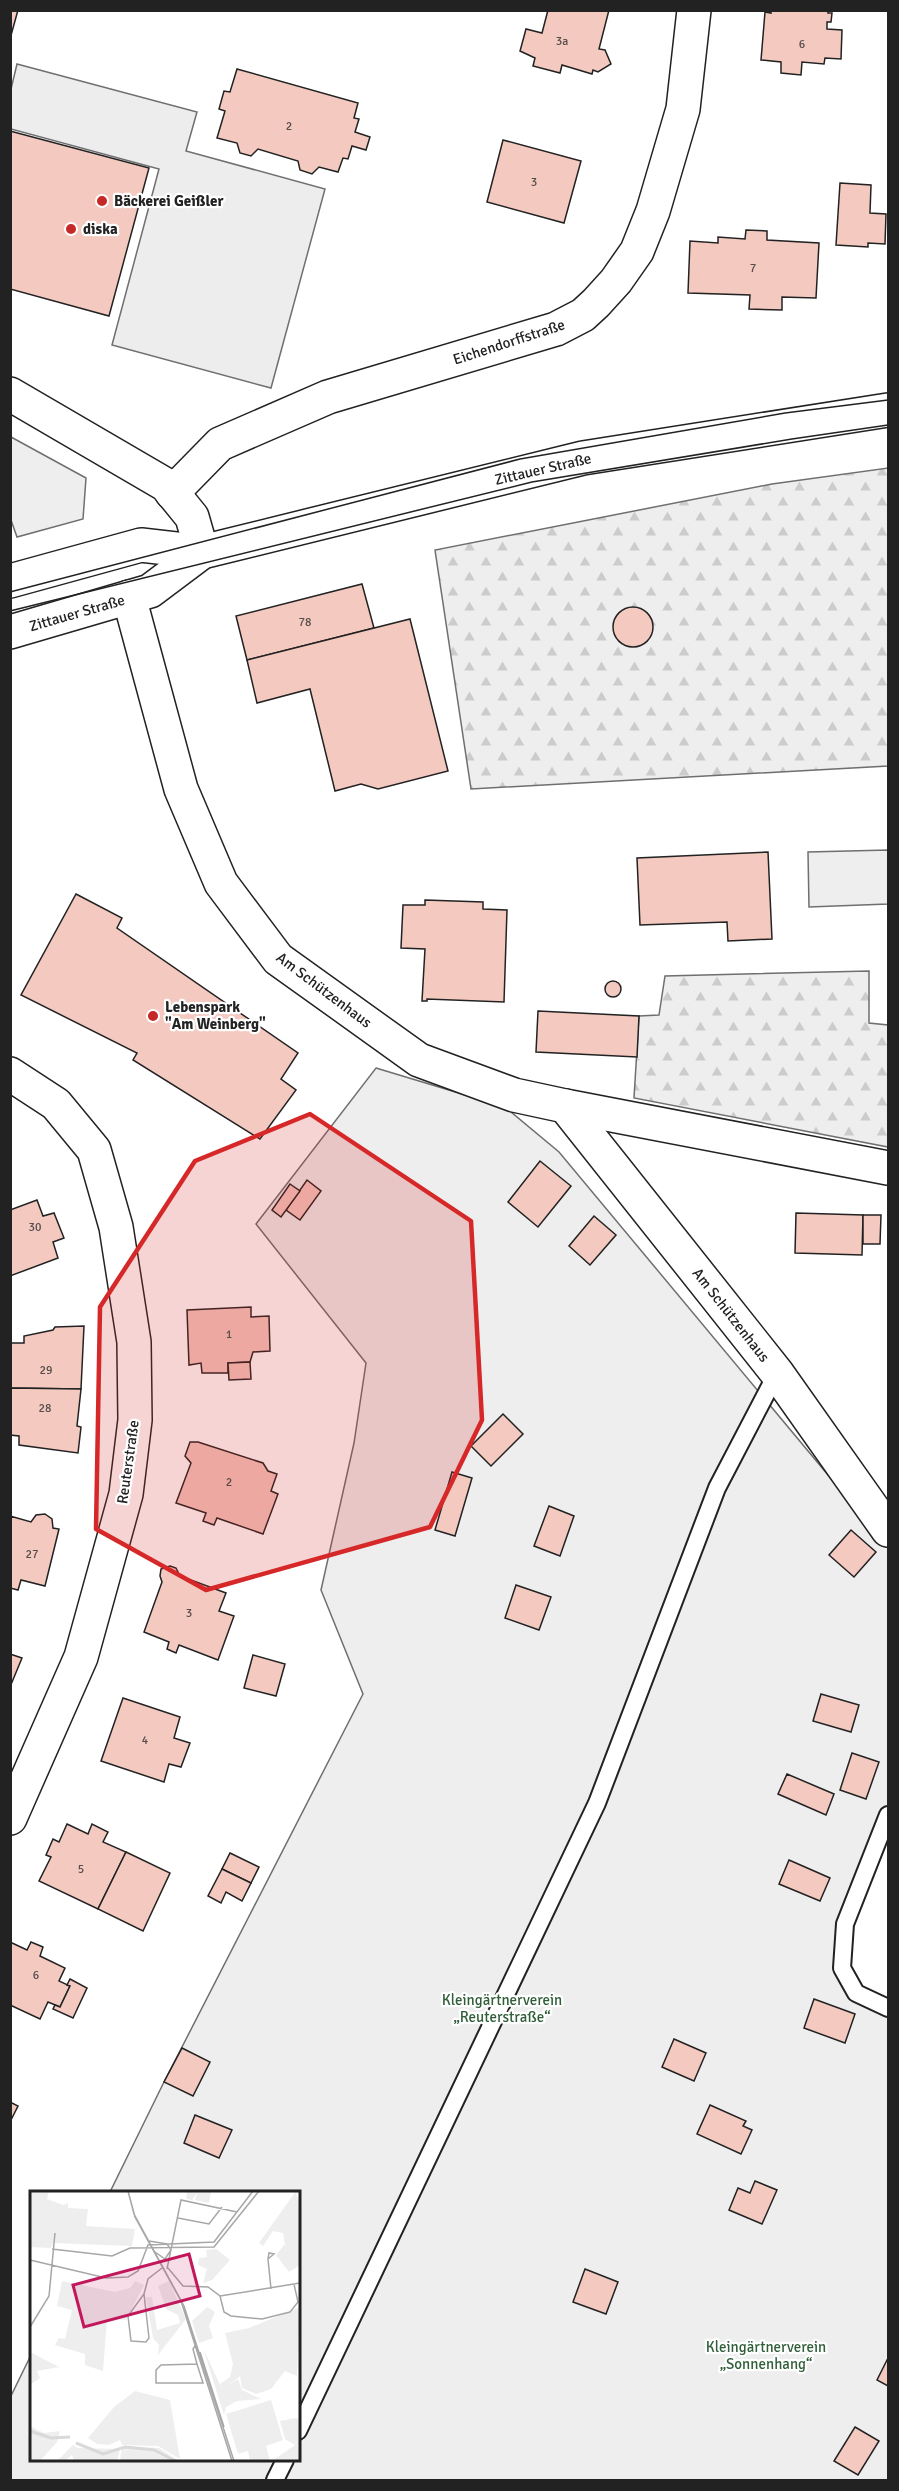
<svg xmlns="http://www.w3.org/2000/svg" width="899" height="2491" font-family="Signika,sans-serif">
	<defs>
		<pattern id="forest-firs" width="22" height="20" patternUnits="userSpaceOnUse" patternTransform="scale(1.5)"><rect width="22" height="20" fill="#eee"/><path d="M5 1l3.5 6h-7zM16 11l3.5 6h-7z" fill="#ccc"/></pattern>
	</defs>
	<rect width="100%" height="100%" fill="#fff"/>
	<!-- green -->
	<g fill="#eee" stroke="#6f6f6f" stroke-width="1.5">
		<polygon points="11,437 86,478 83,519 17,537 11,520"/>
		<polygon points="888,850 888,904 809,907 808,852"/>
		<polygon points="376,1068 505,1107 559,1152 888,1547 888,1808 842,1925 856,1995 888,2005 888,2480 11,2480 10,2398 31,2355 32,2460 298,2460 298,2192 110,2192 163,2084 363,1694 321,1590 354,1443 366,1363 256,1224"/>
	</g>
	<!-- forest -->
	<g fill="url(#forest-firs)" stroke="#6f6f6f" stroke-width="1.5">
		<polygon points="888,468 888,766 471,789 435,550 772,484"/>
		<polygon points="869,971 869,1023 888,1025 888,1147 634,1098 639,1016 659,1015 665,976"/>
	</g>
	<!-- parking -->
	<polygon fill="#ededed" stroke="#6f6f6f" stroke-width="1.5" points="17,64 197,112 186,151 325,189 271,388 112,345 159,169 11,129 11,89"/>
	<!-- building -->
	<g fill="#f3c9c0" stroke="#222" stroke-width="1.5">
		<polygon points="10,10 18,10 10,39"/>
		<polygon points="548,10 609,10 599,49 605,50 611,64 598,72 593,70 592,74 562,65 560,73 533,66 535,58 520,51 526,29 542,33"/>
		<polygon points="771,10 828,10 828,13 832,13 831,22 827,22 827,29 842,30 841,59 825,58 824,64 802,62 801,75 781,73 781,62 761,60 765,12 771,13"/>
		<polygon points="237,69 358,103 354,118 359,119 355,132 370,137 366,150 352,146 348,159 343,158 338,172 319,167 312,174 300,170 298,161 258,149 251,156 240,153 237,143 217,138 225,111 219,109 224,91 230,92"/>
		<polygon points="10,131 149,168 109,316 10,289"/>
		<polygon points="503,140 581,161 564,223 487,202"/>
		<polygon points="840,183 871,185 870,213 886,214 885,244 868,243 868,247 836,245"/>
		<polygon points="746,230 767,231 767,240 819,243 816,298 782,297 782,310 749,309 750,295 688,293 690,241 718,243 718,237 745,239"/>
		<polygon points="362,584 374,628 247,660 236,616"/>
		<circle cx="633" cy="627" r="20"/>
		<polygon points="410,619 448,771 378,789 361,784 335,791 310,689 257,703 247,660"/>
		<polygon points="768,852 772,939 728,941 727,922 640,925 637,858"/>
		<polygon points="76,894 122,918 117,928 298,1053 281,1079 296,1090 260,1139 133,1060 137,1053 21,995"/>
		<polygon points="425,900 483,902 483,909 507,910 504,1002 427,999 427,1001 422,1001 425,949 401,948 403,905 425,905"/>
		<circle cx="613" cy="989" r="8"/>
		<polygon points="538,1011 639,1016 637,1057 536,1052"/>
		<polygon points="540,1161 571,1186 538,1227 508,1202"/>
		<polygon points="307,1180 321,1191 300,1220 286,1210"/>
		<polygon points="290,1184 300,1191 281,1217 272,1210"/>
		<polygon points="37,1200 43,1216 54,1213 64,1238 53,1242 58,1258 10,1276 10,1210"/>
		<polygon points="796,1213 863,1215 862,1255 795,1253"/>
		<polygon points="863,1215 881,1215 880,1244 863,1244"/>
		<polygon points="594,1216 616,1235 590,1265 569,1246"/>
		<polygon points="251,1307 251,1317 269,1316 270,1351 253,1352 250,1362 228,1363 228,1373 202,1373 201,1363 189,1365 187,1310"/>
		<polygon points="84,1326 81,1389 10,1388 10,1343 24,1343 24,1336 53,1330 55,1327"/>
		<polygon points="250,1362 251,1379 229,1380 228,1363"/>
		<polygon points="10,1388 81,1389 77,1426 81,1427 78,1453 19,1445 19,1436 10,1435"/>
		<polygon points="503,1414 523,1434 491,1466 471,1446"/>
		<polygon points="190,1442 198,1442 263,1463 268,1471 277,1474 271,1491 278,1494 263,1534 217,1518 214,1525 203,1521 206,1513 176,1503 191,1463 185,1456"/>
		<polygon points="452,1472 472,1478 455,1536 435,1530"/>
		<polygon points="549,1506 574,1516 560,1556 534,1546"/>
		<polygon points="45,1514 52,1519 53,1528 59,1529 45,1586 21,1580 18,1590 10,1588 10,1516 31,1522 36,1515"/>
		<polygon points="851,1530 876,1552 854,1577 829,1555"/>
		<polygon points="170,1566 176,1568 180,1576 226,1593 219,1611 234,1616 218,1660 179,1645 176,1653 167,1649 169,1642 144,1632 162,1582 160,1576 161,1569"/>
		<polygon points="516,1585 551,1597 539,1630 505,1618"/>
		<polygon points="10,1654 22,1658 10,1687"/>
		<polygon points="253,1655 285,1664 276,1696 244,1688"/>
		<polygon points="821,1694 859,1705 851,1732 813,1721"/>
		<polygon points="123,1698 180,1717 174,1738 190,1743 181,1767 169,1764 164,1782 101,1761"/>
		<polygon points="852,1753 879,1762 866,1799 840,1790"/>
		<polygon points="787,1774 834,1794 826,1815 778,1794"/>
		<polygon points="67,1824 88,1834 92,1824 108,1832 103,1842 126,1852 98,1909 39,1881 51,1857 46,1855 53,1839 59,1842"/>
		<polygon points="126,1852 170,1873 143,1931 98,1909"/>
		<polygon points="230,1853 259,1867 251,1883 222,1869"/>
		<polygon points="789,1860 830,1878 820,1901 779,1884"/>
		<polygon points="222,1869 251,1883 242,1901 226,1892 221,1903 208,1896"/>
		<polygon points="10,1942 27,1950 31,1942 43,1947 40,1956 65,1968 59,1981 70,1986 60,2007 48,2002 40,2019 10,2005"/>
		<polygon points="70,1979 87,1988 73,2018 53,2009 55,2005 60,2007 70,1986 67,1985"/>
		<polygon points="814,1999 855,2014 845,2043 804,2028"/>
		<polygon points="674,2039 706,2053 694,2081 662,2067"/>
		<polygon points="182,2048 210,2062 193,2096 164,2082"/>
		<polygon points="10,2102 18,2106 10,2122"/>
		<polygon points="710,2105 746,2121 743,2126 752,2130 741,2154 697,2134"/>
		<polygon points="195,2115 232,2130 219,2158 184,2143"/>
		<polygon points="755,2181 777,2190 762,2224 729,2210 738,2188 750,2193"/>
		<polygon points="585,2269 618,2282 606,2314 573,2302"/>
		<polygon points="888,2358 888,2386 877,2380"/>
		<polygon points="855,2427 879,2441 858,2475 834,2461"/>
	</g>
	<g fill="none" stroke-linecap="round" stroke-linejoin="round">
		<!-- lane casing -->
		<g stroke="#222" stroke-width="20">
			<g id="lane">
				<polyline points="888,1815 845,1924 842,1968 856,1993 888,2008"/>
				<polyline points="298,2431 597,1803 717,1488 777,1373"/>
				<polyline points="275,2480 285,2460"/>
			</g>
		</g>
		<!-- street casing -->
		<g stroke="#222" stroke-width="36">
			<g id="street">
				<polyline points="172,493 220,444 328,397 556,329 583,315 596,303 616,281 637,251 653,211 683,109 694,10"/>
				<polyline points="129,597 181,789 221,883 278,959 419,1060 514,1095 565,1106 777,1373 888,1530"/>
				<polyline points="10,1074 56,1104 94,1150 116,1227 134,1342 135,1420 126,1494 81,1657 10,1818"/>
				<polyline points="565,1106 888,1168"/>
			</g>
		</g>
		<!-- secondary casing -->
		<g stroke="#222" stroke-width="36">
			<polyline id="secondary" points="10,394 166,485 192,517 202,552"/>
		</g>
		<!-- primary casing -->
		<g stroke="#222" stroke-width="36">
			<g id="primary">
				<polyline points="10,581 141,545 202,552"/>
				<polyline points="10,632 150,591 202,552 583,458 888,410"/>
			</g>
		</g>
		<!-- lane -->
		<use href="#lane" stroke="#fff" stroke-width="16"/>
		<!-- street -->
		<use href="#street" stroke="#fff" stroke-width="33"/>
		<!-- secondary -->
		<use href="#secondary" stroke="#fff" stroke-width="33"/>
		<!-- primary -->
		<use href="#primary" stroke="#fff" stroke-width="33"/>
		<!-- tram -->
		<g stroke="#222" stroke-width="1.5">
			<polyline points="10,592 520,459 785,413 888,400"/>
			<polyline points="10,611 532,482 792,439 888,425"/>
		</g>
	</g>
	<!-- marked area -->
	<path fill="#d62828" fill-opacity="0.2" stroke="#d62828" stroke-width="4.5" stroke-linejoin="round" d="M310,1114L471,1221L482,1420L430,1527L206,1590L96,1529L100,1307L195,1161Z"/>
	<!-- markers -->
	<g fill="#c62828" stroke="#fff" stroke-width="2">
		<circle cx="102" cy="201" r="6"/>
		<circle cx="71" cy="229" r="6"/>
		<circle cx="153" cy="1016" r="6"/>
	</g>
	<g text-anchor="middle" stroke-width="4.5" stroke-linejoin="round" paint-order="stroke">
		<!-- number labels -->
		<g font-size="12" fill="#564c4a">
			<text x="562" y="45">3a</text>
			<text x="802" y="48">6</text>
			<text x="289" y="130">2</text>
			<text x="534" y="186">3</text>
			<text x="753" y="272">7</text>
			<text x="305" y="626">78</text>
			<text x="35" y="1231">30</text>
			<text x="229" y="1338">1</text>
			<text x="46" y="1374">29</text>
			<text x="45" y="1412">28</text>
			<text x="229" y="1486">2</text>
			<text x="32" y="1558">27</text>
			<text x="189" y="1617">3</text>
			<text x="145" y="1744">4</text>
			<text x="81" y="1873">5</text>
			<text x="36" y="1979">6</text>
		</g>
		<!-- poi labels -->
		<g font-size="15" font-weight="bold" fill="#222" stroke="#fff" text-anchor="start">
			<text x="114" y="206">Bäckerei Geißler</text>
			<text x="83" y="234">diska</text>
			<text x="165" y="1012">Lebenspark<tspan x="165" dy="17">"Am Weinberg"</tspan></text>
		</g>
		<!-- street labels -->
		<g font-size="15" fill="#222" stroke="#fff">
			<text transform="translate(509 342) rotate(-18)" y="5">Eichendorffstraße</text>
			<text transform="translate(543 469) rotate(-13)" y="5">Zittauer Straße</text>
			<text transform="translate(77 613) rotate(-16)" y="5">Zittauer Straße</text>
			<text transform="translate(324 990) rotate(37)" y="5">Am Schützenhaus</text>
			<text transform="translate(731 1315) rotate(52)" y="5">Am Schützenhaus</text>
			<text transform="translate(128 1462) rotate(-82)" y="5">Reuterstraße</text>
		</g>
		<!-- park labels -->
		<g font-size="15" fill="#2f5e38" stroke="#fff">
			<text x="502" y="2005">Kleingärtnerverein<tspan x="502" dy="17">„Reuterstraße“</tspan></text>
			<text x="766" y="2352">Kleingärtnerverein<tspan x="766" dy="17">„Sonnenhang“</tspan></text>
		</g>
	</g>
	<!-- overview -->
	<g transform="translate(30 2191)">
		<rect width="270" height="270" fill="#fff"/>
		<path d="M0,0H19L17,8L33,14L38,12V17L58,18L56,35L105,38L102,55L23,52L21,57L0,56ZM157,0H187L181,1L179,12L165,9L167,2L162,9L156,8ZM266,0L270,17V74L259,81L246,64L255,53L253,42L243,40L233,55L229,52ZM186,58L200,69L182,89L173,92L177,78L168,74L169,67L177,66L176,59ZM32,90L85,101L100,97L105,90L114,94L96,129L77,128L73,180L55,174V163L25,154L29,147L35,148L42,119L27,115ZM270,116L267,185L255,180L241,198L226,203L212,197L210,185L192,199L190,193L200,186L203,173L195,142L219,137ZM0,161L29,176L7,180L10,187L0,194ZM105,200L140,209L150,268L128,255L92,254L90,249L79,254L67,253L58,247L84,216ZM241,209L253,249L236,255L240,270H220L218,260L208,263L196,223ZM0,246L27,251L10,270H0ZM92,258L125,262L142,270H90Z" fill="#eee"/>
		<path d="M139,90L156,128L128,164L129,154L123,147L116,106H122L127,139L150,132L148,124L136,118L128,95ZM177,116L185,121L179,135L183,147L169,152L162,130ZM173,157L192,198L208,188L212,199L231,208L207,210L196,216L194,224ZM266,227L270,229V270H242L265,254L255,248L250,230ZM0,235L14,242L30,240L27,251L0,246ZM43,254L48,257L90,258L87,270H44L42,264L35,270H27ZM93,255L129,257L149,270L125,262L93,258L89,270Z" fill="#eee"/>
		<path fill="none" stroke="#d9d9d9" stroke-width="3" d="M0,240L21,247L40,246M46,252L73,263L95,256L124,259L145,270"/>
		<path fill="none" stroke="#a7a7a7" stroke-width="1.5" d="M98,0L105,26L151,110L202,270M98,0L104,23L154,115L204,270M148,27L179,33L192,16M119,50L137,53L141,59L135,68L125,61M22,58L82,65L100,57L184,56L229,0M238,68L239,62L244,63L238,68L241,98M0,69L76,87L98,86L108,80L118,54L184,51L223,0M138,77L153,95L178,96L190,105L194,121L201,125L232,128L260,121L268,111L264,93M137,78L151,9L207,21M114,103L119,147L116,151L101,150L98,125L114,103L118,88L132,77M190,105L270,92M0,136L19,105L25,42M166,153L163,158L167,173L173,192H126V179L131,174L167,173M170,161L194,236"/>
		<path fill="#c2185b" fill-opacity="0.15" stroke="#c2185b" stroke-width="3" d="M159,63L170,105L54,136L43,94Z"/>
		<rect width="270" height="270" fill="none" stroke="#222" stroke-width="3"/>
	</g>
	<!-- border -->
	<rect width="899" height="2491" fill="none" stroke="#222222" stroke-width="24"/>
</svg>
